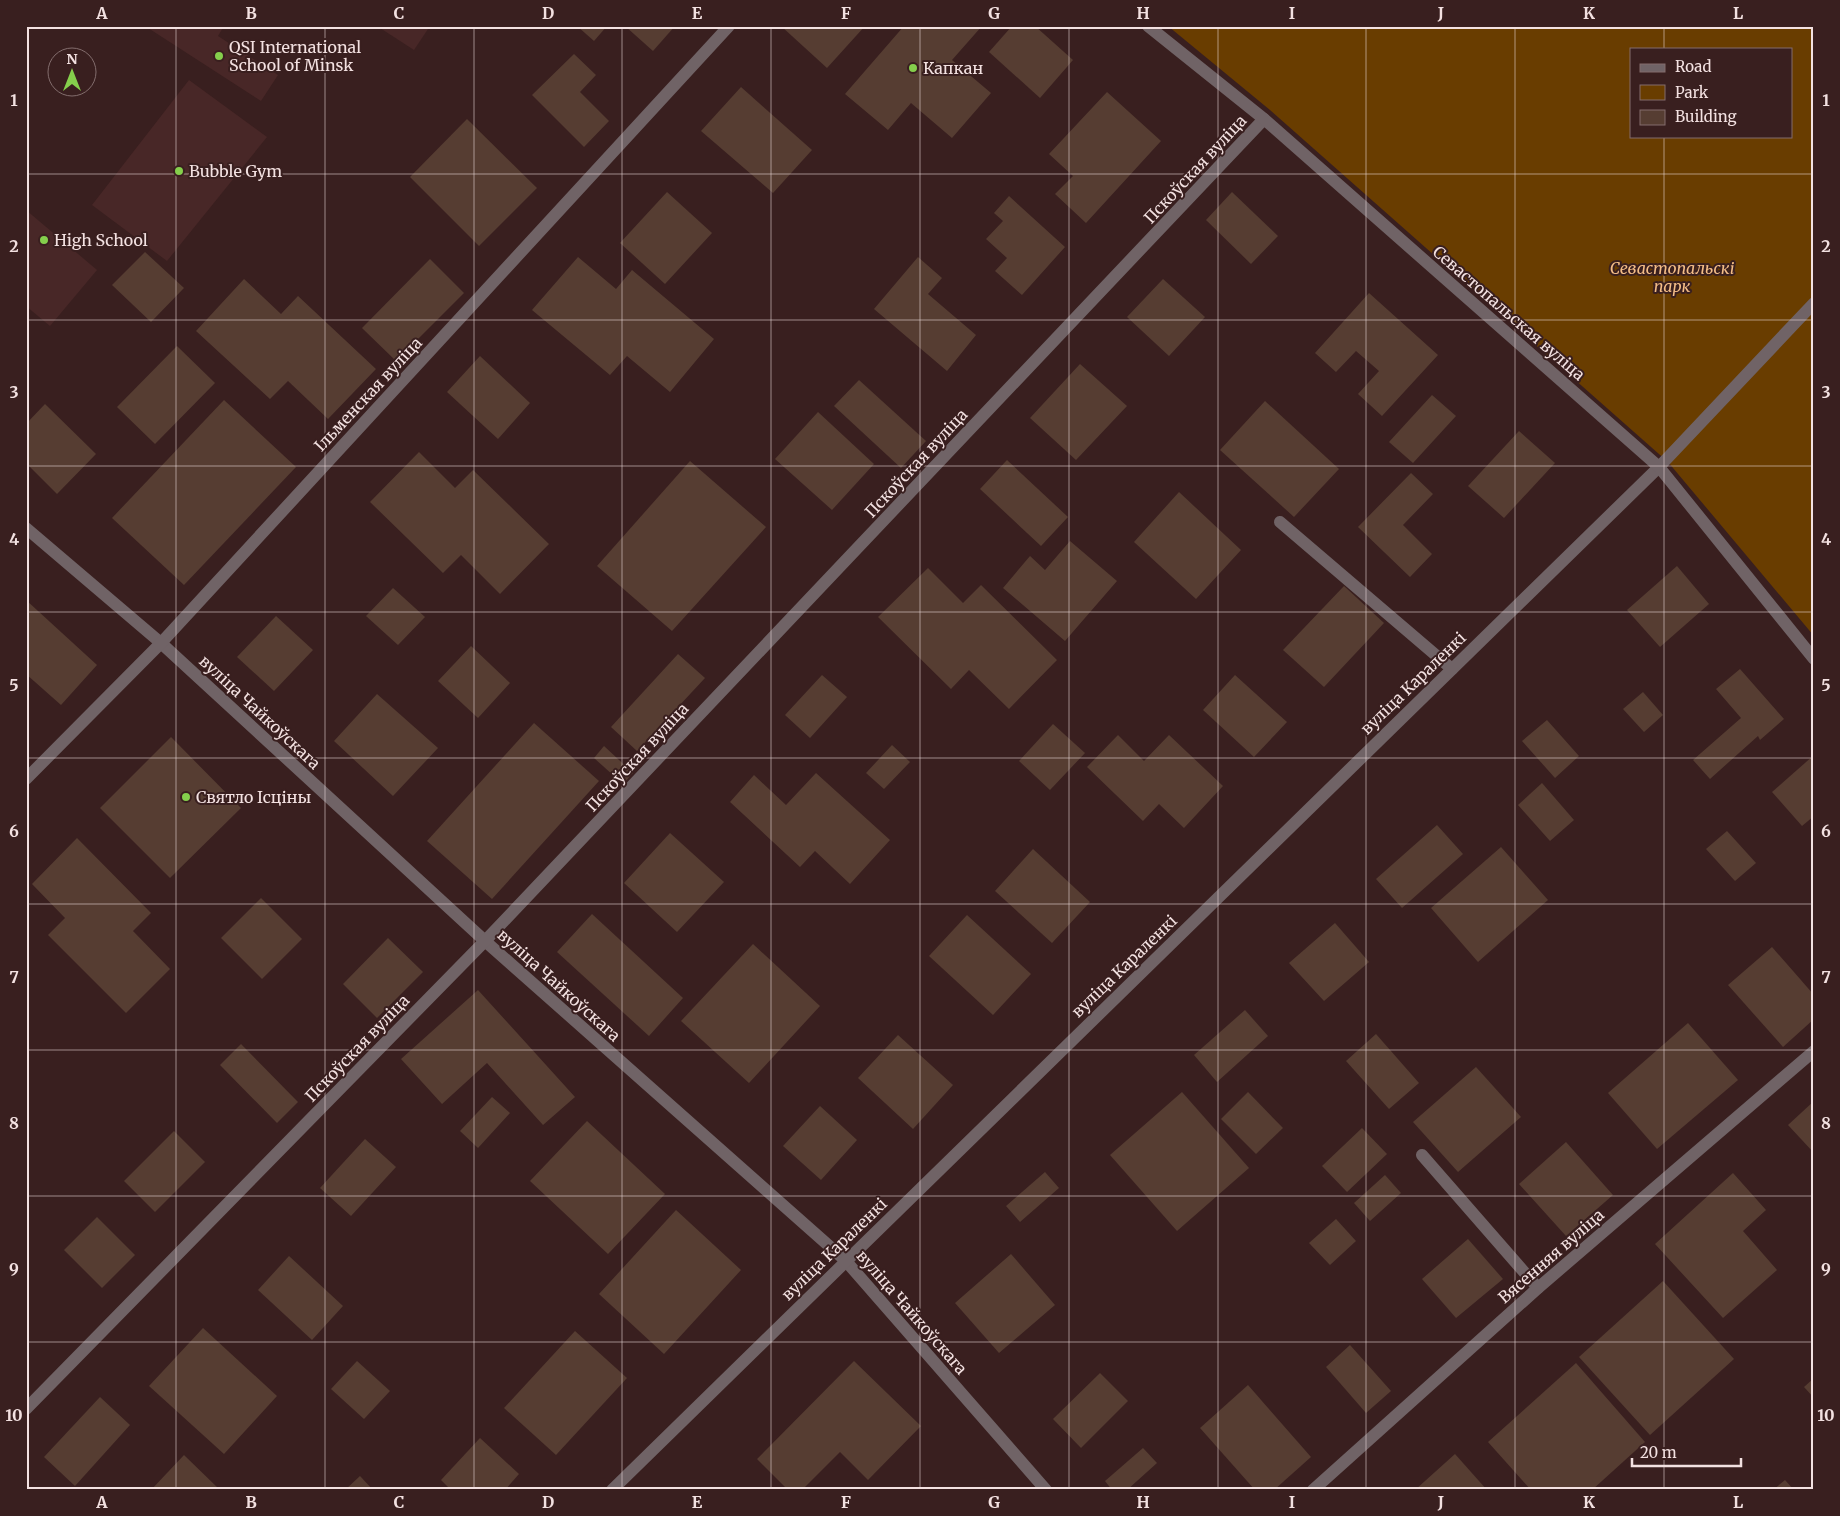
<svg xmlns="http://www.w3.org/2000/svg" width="1840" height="1516" font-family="Merriweather,serif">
	<rect width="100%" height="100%" fill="#391f1f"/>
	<!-- built -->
	<g fill="#482727">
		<polygon points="145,26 224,26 218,36 278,75 261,101"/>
		<polygon points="377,26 430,26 414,50"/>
		<polygon points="189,80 267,137 167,261 92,205"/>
		<polygon points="26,210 97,270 50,326 26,306"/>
	</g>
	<!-- green -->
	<path fill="#693d00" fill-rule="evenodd" d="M1168,26H1814V636L1668,462L1270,110ZM1631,49H1791V136H1631Z"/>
	<!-- building -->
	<g fill="#563d32">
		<polygon points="577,26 607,26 594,41"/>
		<polygon points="625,26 675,26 653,51"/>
		<polygon points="781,26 865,26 827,68"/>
		<polygon points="904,26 982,26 952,60 991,93 952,138 911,103 888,130 845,94"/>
		<polygon points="1012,26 1035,26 1073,60 1040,98 989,52"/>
		<polygon points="574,54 596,75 580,92 609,121 584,147 532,95"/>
		<polygon points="741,87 812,150 773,193 701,131"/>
		<polygon points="1107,92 1161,141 1086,223 1055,194 1073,176 1049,154"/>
		<polygon points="467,119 537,188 479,246 410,177"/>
		<polygon points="667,192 712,233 665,284 620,243"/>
		<polygon points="1232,192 1278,236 1251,264 1206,220"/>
		<polygon points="1009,196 1065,247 1022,295 995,271 1007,258 986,239 1003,221 994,213"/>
		<polygon points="145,252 184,288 151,322 112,285"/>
		<polygon points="578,257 616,289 632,270 714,339 670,392 627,356 610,375 532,310"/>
		<polygon points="918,257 942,278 928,294 976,335 947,371 874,309"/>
		<polygon points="430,259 464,293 396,361 362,328"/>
		<polygon points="244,279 281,314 298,296 376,369 328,419 288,381 270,399 196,331"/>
		<polygon points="1163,279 1205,317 1169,356 1127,317"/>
		<polygon points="1369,293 1438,355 1382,416 1358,394 1379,371 1356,351 1336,372 1315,353"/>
		<polygon points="177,346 215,383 155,444 117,407"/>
		<polygon points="480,356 530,403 498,439 447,392"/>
		<polygon points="1080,364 1127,406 1076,460 1030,418"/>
		<polygon points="859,380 926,441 901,468 834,406"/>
		<polygon points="1432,395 1456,416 1413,463 1389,442"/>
		<polygon points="224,400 296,467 184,585 112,518"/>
		<polygon points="1265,401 1339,469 1294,517 1220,450"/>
		<polygon points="45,404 96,454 57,494 26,463 26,424"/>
		<polygon points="818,412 874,464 832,510 775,459"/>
		<polygon points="1519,431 1555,463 1504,518 1468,486"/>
		<polygon points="419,452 455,488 473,470 549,544 500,594 461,555 443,573 370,502"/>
		<polygon points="1007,460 1068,517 1041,546 980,489"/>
		<polygon points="690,461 766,527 672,631 597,566"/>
		<polygon points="1411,473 1433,494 1403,525 1432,554 1410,577 1358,527"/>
		<polygon points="1179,492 1241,550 1196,599 1134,542"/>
		<polygon points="1070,541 1117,581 1065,641 1003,588 1030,556 1045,570"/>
		<polygon points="1677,566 1709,604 1660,647 1627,610"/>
		<polygon points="928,568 963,603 981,585 1057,660 1009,709 969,670 951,689 878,617"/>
		<polygon points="1344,586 1384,623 1324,687 1283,650"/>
		<polygon points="393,588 425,617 398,645 366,616"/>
		<polygon points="26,600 97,665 61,705 26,674"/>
		<polygon points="276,616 313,650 274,691 237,657"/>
		<polygon points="471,646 510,683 478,718 438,681"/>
		<polygon points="678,654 705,678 637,751 611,727"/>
		<polygon points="1740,669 1784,719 1760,740 1758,736 1710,779 1693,760 1741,718 1716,689"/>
		<polygon points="822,675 847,697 810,738 785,715"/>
		<polygon points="1235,675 1287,722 1254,757 1203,710"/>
		<polygon points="1643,692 1663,715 1644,732 1623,709"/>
		<polygon points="377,694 438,748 393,796 334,741"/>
		<polygon points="1547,720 1579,756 1555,778 1522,741"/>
		<polygon points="534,723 599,781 492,899 427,841"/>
		<polygon points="1053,724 1085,753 1050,790 1019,761"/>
		<polygon points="1118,735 1144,761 1169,735 1223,786 1184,828 1159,804 1143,821 1087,767"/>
		<polygon points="171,737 241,808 170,878 100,808"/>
		<polygon points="892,745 910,762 884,789 866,773"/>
		<polygon points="604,746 633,773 623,784 594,758"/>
		<polygon points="1814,755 1814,816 1802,826 1772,792"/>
		<polygon points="816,773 890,840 850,884 815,851 800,867 730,802 754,775 786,805"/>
		<polygon points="1542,783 1574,820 1550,841 1518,805"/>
		<polygon points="1437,825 1463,854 1402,908 1376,879"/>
		<polygon points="1727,831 1756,863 1735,881 1706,849"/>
		<polygon points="670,833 724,882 677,932 624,883"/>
		<polygon points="77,838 151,913 133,931 170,969 126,1013 48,935 65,918 32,884"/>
		<polygon points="1501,847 1548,900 1478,962 1431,908"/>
		<polygon points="1033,849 1090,902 1052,943 995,891"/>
		<polygon points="261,898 302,939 262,979 221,938"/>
		<polygon points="592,914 683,998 649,1036 557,952"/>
		<polygon points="967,915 1031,974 993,1015 929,956"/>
		<polygon points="1335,923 1369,962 1324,1001 1289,963"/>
		<polygon points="388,938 423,972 377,1018 343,984"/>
		<polygon points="753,944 820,1006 749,1083 681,1021"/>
		<polygon points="1772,947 1814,995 1814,1019 1783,1047 1728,985"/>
		<polygon points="478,990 575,1097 543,1125 487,1063 442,1104 401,1059"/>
		<polygon points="1245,1010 1268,1036 1217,1082 1194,1055"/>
		<polygon points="1688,1023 1738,1080 1657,1149 1608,1093"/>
		<polygon points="1376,1034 1419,1083 1389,1109 1346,1061"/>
		<polygon points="898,1035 953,1085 913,1129 858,1078"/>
		<polygon points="241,1044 298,1102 277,1123 220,1065"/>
		<polygon points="1476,1067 1521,1117 1458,1172 1413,1122"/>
		<polygon points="1182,1092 1249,1168 1177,1231 1110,1155"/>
		<polygon points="1248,1092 1283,1128 1256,1154 1221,1119"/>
		<polygon points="492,1097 510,1113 478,1148 460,1131"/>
		<polygon points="1814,1101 1814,1153 1788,1125"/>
		<polygon points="820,1106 857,1140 821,1180 783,1146"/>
		<polygon points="587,1121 665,1194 608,1254 530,1181"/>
		<polygon points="1362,1128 1387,1154 1347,1192 1322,1166"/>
		<polygon points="174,1131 205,1162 155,1212 124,1181"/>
		<polygon points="365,1139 396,1167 351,1216 320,1188"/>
		<polygon points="1566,1142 1613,1195 1566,1236 1519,1184"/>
		<polygon points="1045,1172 1059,1188 1020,1222 1006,1206"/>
		<polygon points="1733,1173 1766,1210 1743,1231 1777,1270 1723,1318 1655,1244"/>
		<polygon points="1385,1175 1401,1193 1370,1221 1354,1203"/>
		<polygon points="676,1210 741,1270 664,1354 599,1294"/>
		<polygon points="97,1217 135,1255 102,1288 64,1250"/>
		<polygon points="1336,1219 1356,1241 1330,1265 1309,1243"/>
		<polygon points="1468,1239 1503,1279 1456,1318 1422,1279"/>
		<polygon points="1011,1254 1055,1305 999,1353 955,1303"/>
		<polygon points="289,1256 343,1306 312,1340 258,1290"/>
		<polygon points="1663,1281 1734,1359 1650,1435 1579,1357"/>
		<polygon points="203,1328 277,1396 224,1454 149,1386"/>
		<polygon points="575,1331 627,1378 556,1455 504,1408"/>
		<polygon points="1350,1345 1391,1391 1366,1413 1326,1367"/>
		<polygon points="357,1361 390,1391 364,1419 331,1389"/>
		<polygon points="854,1361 921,1426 868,1480 840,1452 802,1490 788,1490 757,1459"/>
		<polygon points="1576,1363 1645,1442 1592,1490 1531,1490 1488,1442"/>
		<polygon points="1100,1373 1128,1401 1081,1448 1053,1419"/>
		<polygon points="1814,1378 1814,1398 1804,1387"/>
		<polygon points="1248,1385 1311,1457 1274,1490 1255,1490 1200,1428"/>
		<polygon points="100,1397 130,1425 75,1486 44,1457"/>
		<polygon points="480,1438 519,1474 505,1490 451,1490 441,1480"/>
		<polygon points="1143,1448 1157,1463 1127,1490 1112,1490 1105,1481"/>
		<polygon points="1455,1454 1487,1490 1415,1490"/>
		<polygon points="184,1455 220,1490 151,1490"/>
		<polygon points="360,1476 373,1490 345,1490"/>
		<polygon points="1785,1480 1794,1490 1773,1490"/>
	</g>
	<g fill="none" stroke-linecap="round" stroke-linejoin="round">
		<!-- service -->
		<g stroke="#706366" stroke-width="12">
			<polyline points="1659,467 1814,303"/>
			<polyline points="1280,522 1452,669"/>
			<polyline points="1422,1155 1538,1288"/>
		</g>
		<!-- minor -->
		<g stroke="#706366" stroke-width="12">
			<polyline points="26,528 161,643 485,941 845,1260 1046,1490"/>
			<polyline points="26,779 161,643 729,26"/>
			<polyline points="26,1409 485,941 1264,119"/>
			<polyline points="612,1490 1659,467"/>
			<polyline points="1313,1490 1538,1288 1814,1051"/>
		</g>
		<!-- tertiary -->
		<polyline stroke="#706366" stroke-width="12" points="1148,26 1264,119 1659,467 1814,659"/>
	</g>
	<!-- grid -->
	<path fill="none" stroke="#f3e1e1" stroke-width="1" stroke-opacity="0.55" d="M176,26V1490M325,26V1490M474,26V1490M622,26V1490M771,26V1490M920,26V1490M1069,26V1490M1218,26V1490M1366,26V1490M1515,26V1490M1664,26V49M1664,136V1490M26,174H1814M26,320H1814M26,466H1814M26,612H1814M26,758H1814M26,904H1814M26,1050H1814M26,1196H1814M26,1342H1814"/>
	<!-- markers -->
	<g fill="#85cf4c" stroke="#391f1f" stroke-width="2">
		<circle cx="219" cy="56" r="5"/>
		<circle cx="913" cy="68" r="5"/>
		<circle cx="179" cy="171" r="5"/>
		<circle cx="44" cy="240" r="5"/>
		<circle cx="186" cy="797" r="5"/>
	</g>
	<g text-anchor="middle" stroke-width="4" stroke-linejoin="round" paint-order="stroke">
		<!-- poi labels -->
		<g font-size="16" fill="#f3e1e1" stroke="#391f1f" text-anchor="start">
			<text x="229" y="53">QSI International<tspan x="229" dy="18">School of Minsk</tspan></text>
			<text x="923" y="74">Капкан</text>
			<text x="189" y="177">Bubble Gym</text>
			<text x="54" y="246">High School</text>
			<text x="196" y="803">Святло Ісціны</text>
		</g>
		<!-- street labels -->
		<g font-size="16" fill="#f3e1e1" stroke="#391f1f">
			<text transform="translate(1195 169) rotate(-47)" y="6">Пскоўская вуліца</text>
			<text transform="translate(1509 313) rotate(41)" y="6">Севастопальская вуліца</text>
			<text transform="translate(368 394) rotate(-47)" y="6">Ільменская вуліца</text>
			<text transform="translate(916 463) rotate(-47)" y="6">Пскоўская вуліца</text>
			<text transform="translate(1413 683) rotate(-44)" y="6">вуліца Караленкі</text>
			<text transform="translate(260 712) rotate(43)" y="6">вуліца Чайкоўскага</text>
			<text transform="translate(637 757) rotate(-47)" y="6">Пскоўская вуліца</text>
			<text transform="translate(1124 966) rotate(-44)" y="6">вуліца Караленкі</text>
			<text transform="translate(559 985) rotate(42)" y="6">вуліца Чайкоўскага</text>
			<text transform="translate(357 1048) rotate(-46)" y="6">Пскоўская вуліца</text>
			<text transform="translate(834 1249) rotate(-44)" y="6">вуліца Караленкі</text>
			<text transform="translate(1551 1256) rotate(-41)" y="6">Вясенняя вуліца</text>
			<text transform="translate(912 1312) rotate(49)" y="6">вуліца Чайкоўскага</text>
		</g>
		<!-- park labels -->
		<g font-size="16" font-style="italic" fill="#f4bd87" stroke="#391f1f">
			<text x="1672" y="274">Севастопальскі<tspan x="1672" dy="18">парк</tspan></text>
		</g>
	</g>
	<!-- border -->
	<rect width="1840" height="1516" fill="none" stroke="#391f1f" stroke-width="55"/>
	<!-- legend -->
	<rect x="1630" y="48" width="162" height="90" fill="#391f1f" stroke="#836d6d"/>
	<rect x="1640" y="64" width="25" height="8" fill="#706366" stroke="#836d6d"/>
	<text x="1675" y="72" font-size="15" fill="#f3e1e1">Road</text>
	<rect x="1640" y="85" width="25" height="15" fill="#693d00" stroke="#836d6d"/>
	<text x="1675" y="98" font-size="15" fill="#f3e1e1">Park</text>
	<rect x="1640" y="110" width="25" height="15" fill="#563d32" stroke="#836d6d"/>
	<text x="1675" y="122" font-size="15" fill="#f3e1e1">Building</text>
	<!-- north arrow -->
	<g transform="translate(72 72)"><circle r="24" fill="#391f1f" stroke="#836d6d"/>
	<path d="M0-4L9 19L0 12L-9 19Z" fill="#85cf4c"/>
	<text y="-8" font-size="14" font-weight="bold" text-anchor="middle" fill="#f3e1e1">N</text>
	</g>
	<!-- scale -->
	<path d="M1632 1458v8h109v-8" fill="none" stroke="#f3e1e1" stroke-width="2.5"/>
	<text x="1640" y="1458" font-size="15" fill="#f3e1e1" stroke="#391f1f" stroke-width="4" paint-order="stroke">20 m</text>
	<rect x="28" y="28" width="1784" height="1460" fill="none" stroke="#f3e1e1" stroke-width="2"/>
	<g font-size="16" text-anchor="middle" font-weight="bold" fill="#f3e1e1">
		<text x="102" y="19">A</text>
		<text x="251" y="19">B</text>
		<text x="399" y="19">C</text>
		<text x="548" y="19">D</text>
		<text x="697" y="19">E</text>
		<text x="846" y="19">F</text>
		<text x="994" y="19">G</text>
		<text x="1143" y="19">H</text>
		<text x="1292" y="19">I</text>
		<text x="1441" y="19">J</text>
		<text x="1589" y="19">K</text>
		<text x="1738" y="19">L</text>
		<text x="14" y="106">1</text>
		<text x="1826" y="106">1</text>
		<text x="14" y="252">2</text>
		<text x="1826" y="252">2</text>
		<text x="14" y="398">3</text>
		<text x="1826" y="398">3</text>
		<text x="14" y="545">4</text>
		<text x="1826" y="545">4</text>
		<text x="14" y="691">5</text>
		<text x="1826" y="691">5</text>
		<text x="14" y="837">6</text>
		<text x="1826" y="837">6</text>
		<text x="14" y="983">7</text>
		<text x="1826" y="983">7</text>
		<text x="14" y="1129">8</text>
		<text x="1826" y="1129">8</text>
		<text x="14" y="1275">9</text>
		<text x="1826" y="1275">9</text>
		<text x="14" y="1421">10</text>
		<text x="1826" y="1421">10</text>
		<text x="102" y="1508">A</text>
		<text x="251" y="1508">B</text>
		<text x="399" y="1508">C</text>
		<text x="548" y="1508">D</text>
		<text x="697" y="1508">E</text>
		<text x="846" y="1508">F</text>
		<text x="994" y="1508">G</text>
		<text x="1143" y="1508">H</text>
		<text x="1292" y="1508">I</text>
		<text x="1441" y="1508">J</text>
		<text x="1589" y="1508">K</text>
		<text x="1738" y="1508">L</text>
	</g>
</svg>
